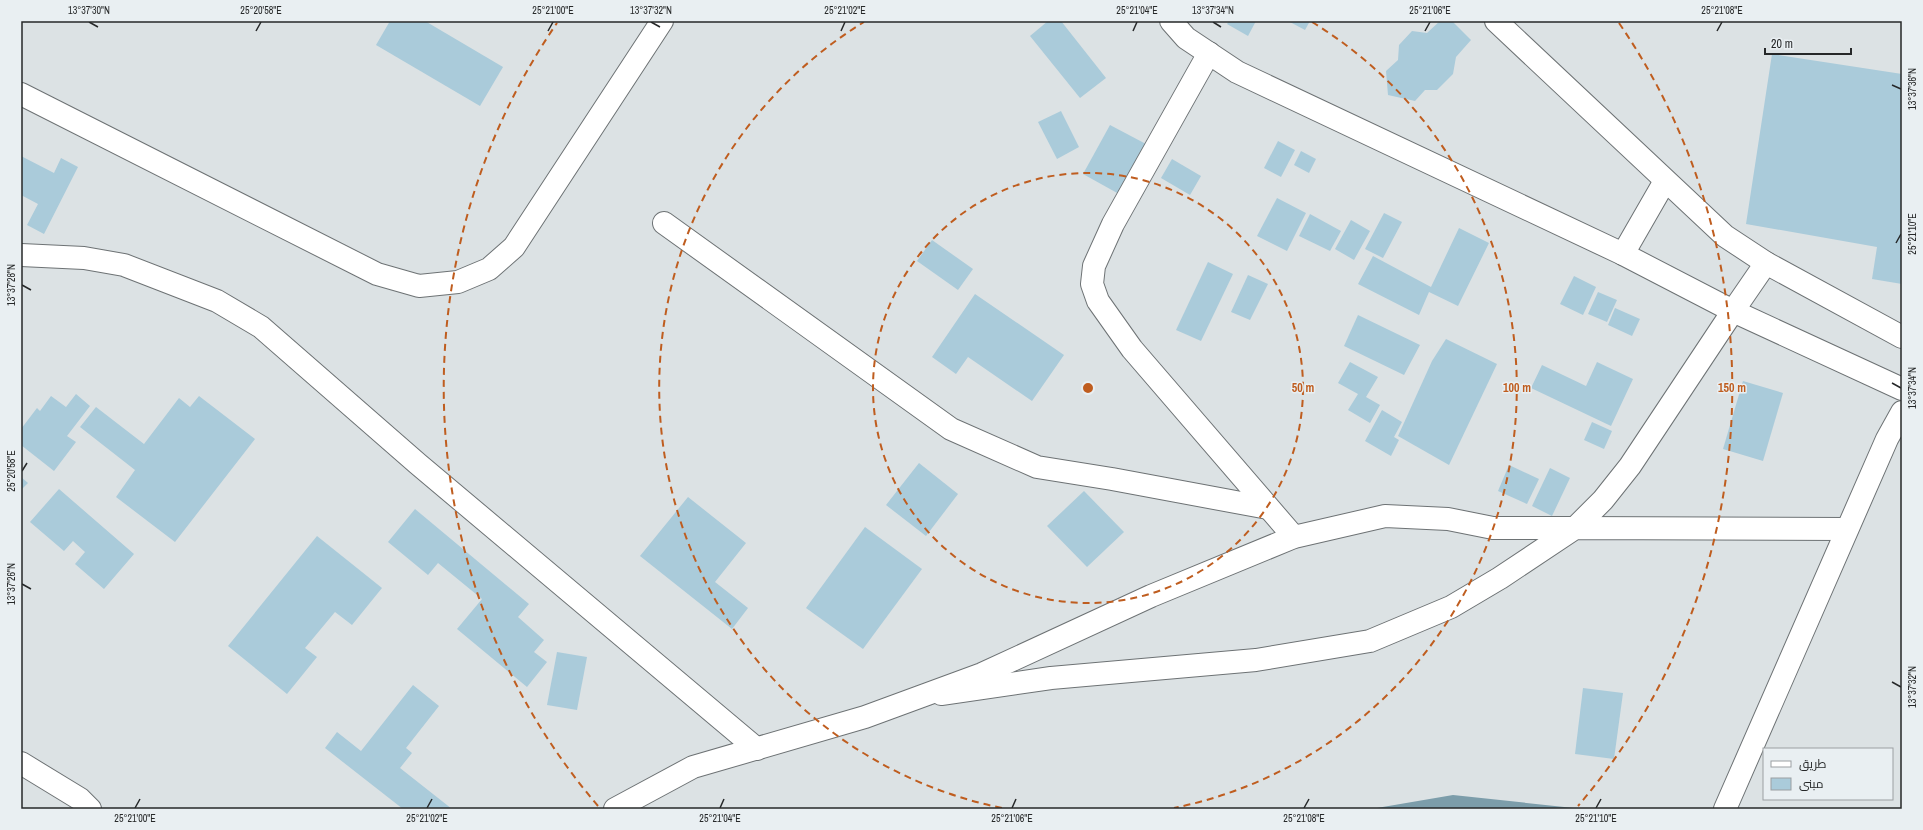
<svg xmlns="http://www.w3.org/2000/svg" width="1923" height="830" font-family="'Archivo Narrow',Cairo,sans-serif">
	<rect width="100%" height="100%" fill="#dce2e4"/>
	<!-- water -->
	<polygon fill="#7c9daa" points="1453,795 1583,809 1371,809"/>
	<!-- building -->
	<g fill="#aacbda">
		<polygon points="390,21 425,21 503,67 480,106 376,45"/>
		<polygon points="1048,21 1061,21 1106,78 1080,98 1030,36"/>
		<polygon points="1229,21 1256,21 1248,36 1227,24"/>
		<polygon points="1288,21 1310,21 1305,30"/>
		<polygon points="1440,21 1452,21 1471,40 1456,57 1453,74 1437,90 1425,90 1415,101 1388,95 1386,71 1398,60 1399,45 1412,31 1427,33"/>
		<polygon points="1772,54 1902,74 1902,284 1872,279 1877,247 1746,224"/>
		<polygon points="1061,111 1079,147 1057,159 1038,122"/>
		<polygon points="1110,125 1146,144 1119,194 1083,174"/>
		<polygon points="1278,141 1295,150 1281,177 1264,168"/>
		<polygon points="1301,151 1316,159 1309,173 1294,165"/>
		<polygon points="21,156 54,173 61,158 78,167 44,234 27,225 38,204 21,195"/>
		<polygon points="1172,159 1201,176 1190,195 1161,178"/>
		<polygon points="1277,198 1306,213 1287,251 1257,236"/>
		<polygon points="1384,213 1402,222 1383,258 1365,249"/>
		<polygon points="1310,214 1341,231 1330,251 1299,236"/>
		<polygon points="1351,220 1370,231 1354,260 1335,249"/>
		<polygon points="1459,228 1489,243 1458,306 1429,292 1419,315 1358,284 1373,256 1431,287"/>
		<polygon points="932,240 973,269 958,290 917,261"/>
		<polygon points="1208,262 1233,274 1201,341 1176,330"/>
		<polygon points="1248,275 1268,284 1250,320 1231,312"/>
		<polygon points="1574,276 1596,287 1583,315 1560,304"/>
		<polygon points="1598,292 1617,300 1607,322 1588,314"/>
		<polygon points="975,294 1064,355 1032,401 968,357 956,374 932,357"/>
		<polygon points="1615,308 1640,319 1632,336 1608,325"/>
		<polygon points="1358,315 1420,345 1404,375 1344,346"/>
		<polygon points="1446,339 1497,364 1449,465 1398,436 1432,361"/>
		<polygon points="1350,362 1378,377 1366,397 1380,405 1370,423 1348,410 1358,394 1338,383"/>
		<polygon points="1597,362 1633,379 1611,426 1531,388 1542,365 1586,386"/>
		<polygon points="1743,381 1783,393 1763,461 1723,449"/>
		<polygon points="76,394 90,406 67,436 76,442 54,471 21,445 21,429 37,408 40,411 51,396 66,407"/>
		<polygon points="199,396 255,439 175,542 116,497 135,470 80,427 96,407 144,444 179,398 190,407"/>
		<polygon points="1382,410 1402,422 1394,437 1399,440 1391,456 1365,441"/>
		<polygon points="1592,422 1612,431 1604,449 1584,440"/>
		<polygon points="919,463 958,494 926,536 886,505"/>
		<polygon points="1509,465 1539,479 1527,504 1498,491"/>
		<polygon points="1550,468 1570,478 1552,516 1532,506"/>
		<polygon points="21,477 28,483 21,490"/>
		<polygon points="59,489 134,554 104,589 75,564 85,552 73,541 64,551 30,522"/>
		<polygon points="1084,491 1124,532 1087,567 1047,526"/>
		<polygon points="688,497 746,543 715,582 748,608 732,629 640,556"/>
		<polygon points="415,509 529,604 518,617 544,640 534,652 547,662 527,687 457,629 482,599 438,563 428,575 388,542"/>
		<polygon points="865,527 922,569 863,649 806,608"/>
		<polygon points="317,536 382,588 352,625 335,612 305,648 317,657 287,694 228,646"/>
		<polygon points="557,652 587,657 577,710 547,705"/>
		<polygon points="413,685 439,706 406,748 412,753 400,768 452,809 403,809 325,748 337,732 361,751"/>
		<polygon points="1583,688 1623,693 1614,759 1575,754"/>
	</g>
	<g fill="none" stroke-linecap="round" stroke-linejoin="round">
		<!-- minor casing -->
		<g stroke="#6d7274" stroke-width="24">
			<g id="minor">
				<polyline points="1209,53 1113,224 1094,266 1092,284 1098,301 1132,349 1294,537"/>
				<polyline points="21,94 377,274 419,286 458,282 489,269 514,247 662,21"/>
				<polyline points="664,223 951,429 1037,467 1112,479 1268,508"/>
				<polyline points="21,255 84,258 124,265 217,301 261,327 418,464 757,749"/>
				<polyline points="1733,311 1766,263"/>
				<polyline points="941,694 1051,678 1256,660 1370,641 1451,607 1500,578 1575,528 1847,529"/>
				<polyline points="21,763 80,799 90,809"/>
			</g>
		</g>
		<!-- tertiary casing -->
		<g stroke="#6d7274" stroke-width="24">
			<g id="tertiary">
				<polyline points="1171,21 1186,38 1237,72 1623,254 1733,311 1902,389"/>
				<polyline points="1496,21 1725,236 1766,263 1902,337"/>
				<polyline points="1623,254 1665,181"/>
				<polyline points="615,809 693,767 865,717 982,674 1151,596 1294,537 1385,516 1448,519 1493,528 1575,528 1603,500 1630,466 1733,311"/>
				<polyline points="1725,809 1887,439 1902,412"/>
			</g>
		</g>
		<!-- minor -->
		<use href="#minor" stroke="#fff" stroke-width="22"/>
		<!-- tertiary -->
		<use href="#tertiary" stroke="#fff" stroke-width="22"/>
	</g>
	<!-- ticks -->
	<path fill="none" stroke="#262829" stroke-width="1.5" d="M89,22L98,27M651,22L660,27M1213,22L1221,27M256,31L261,22M548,31L553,22M841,31L845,22M1133,31L1137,22M1425,31L1430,22M1717,31L1722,22M1892,85L1901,89M1896,243L1901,234M22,285L31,290M1892,383L1901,388M22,471L27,463M22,584L31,589M1892,682L1901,687M135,808L140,799M427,808L432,799M720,808L724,799M1012,808L1016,799M1304,808L1309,799M1596,808L1601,799"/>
	<!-- distance rings -->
	<g fill="none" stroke="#bf5d1f" stroke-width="2" stroke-dasharray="7 5">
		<circle cx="1088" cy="388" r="215"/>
		<path d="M1002 808A429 429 0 0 1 864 22M1312 22A429 429 0 0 1 1174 808"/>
		<path d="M598 806A644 644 0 0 1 557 23M1619 23A644 644 0 0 1 1578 806"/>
	</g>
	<circle cx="1088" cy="388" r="6" fill="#bf5d1f" stroke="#e9eff2" stroke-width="2"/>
	<g font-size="12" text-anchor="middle" font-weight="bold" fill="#bf5d1f" stroke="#e9eff2" stroke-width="3" stroke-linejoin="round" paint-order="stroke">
		<text x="1303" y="392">50 m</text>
		<text x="1517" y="392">100 m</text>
		<text x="1732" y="392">150 m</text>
	</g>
	<!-- border -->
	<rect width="1923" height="830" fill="none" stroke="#e9eff2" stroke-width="44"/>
	<!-- legend -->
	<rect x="1763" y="748" width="130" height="52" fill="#e9eff2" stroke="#9b9fa2"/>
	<rect x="1771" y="761" width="20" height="6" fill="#ffffff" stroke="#9b9fa2"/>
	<text x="1799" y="768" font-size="12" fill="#262829">طريق</text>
	<rect x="1771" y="778" width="20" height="12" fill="#aacbda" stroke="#9b9fa2"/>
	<text x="1799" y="788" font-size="12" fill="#262829">مبنى</text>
	<!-- scale -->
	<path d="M1765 48v6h86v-6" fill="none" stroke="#262829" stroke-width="2"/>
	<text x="1771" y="48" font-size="12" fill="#262829" stroke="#e9eff2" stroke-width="3" paint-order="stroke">20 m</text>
	<rect x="22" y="22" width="1879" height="786" fill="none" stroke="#262829" stroke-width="1.5"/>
	<g font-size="10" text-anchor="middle" fill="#262829">
		<text x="89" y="14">13°37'30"N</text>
		<text x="261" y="14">25°20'58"E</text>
		<text x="553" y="14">25°21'00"E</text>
		<text x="651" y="14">13°37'32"N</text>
		<text x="845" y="14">25°21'02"E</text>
		<text x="1137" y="14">25°21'04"E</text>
		<text x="1213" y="14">13°37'34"N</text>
		<text x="1430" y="14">25°21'06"E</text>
		<text x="1722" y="14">25°21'08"E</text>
		<text transform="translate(1912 89) rotate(-90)" y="4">13°37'36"N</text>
		<text transform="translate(1912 234) rotate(-90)" y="4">25°21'10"E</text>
		<text transform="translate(11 285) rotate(-90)" y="4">13°37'28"N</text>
		<text transform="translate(1912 388) rotate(-90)" y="4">13°37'34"N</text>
		<text transform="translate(11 471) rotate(-90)" y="4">25°20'58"E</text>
		<text transform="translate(11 584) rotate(-90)" y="4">13°37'26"N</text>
		<text transform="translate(1912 687) rotate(-90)" y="4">13°37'32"N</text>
		<text x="135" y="822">25°21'00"E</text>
		<text x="427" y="822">25°21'02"E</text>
		<text x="720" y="822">25°21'04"E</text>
		<text x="1012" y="822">25°21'06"E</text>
		<text x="1304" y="822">25°21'08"E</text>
		<text x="1596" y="822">25°21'10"E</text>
	</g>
</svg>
